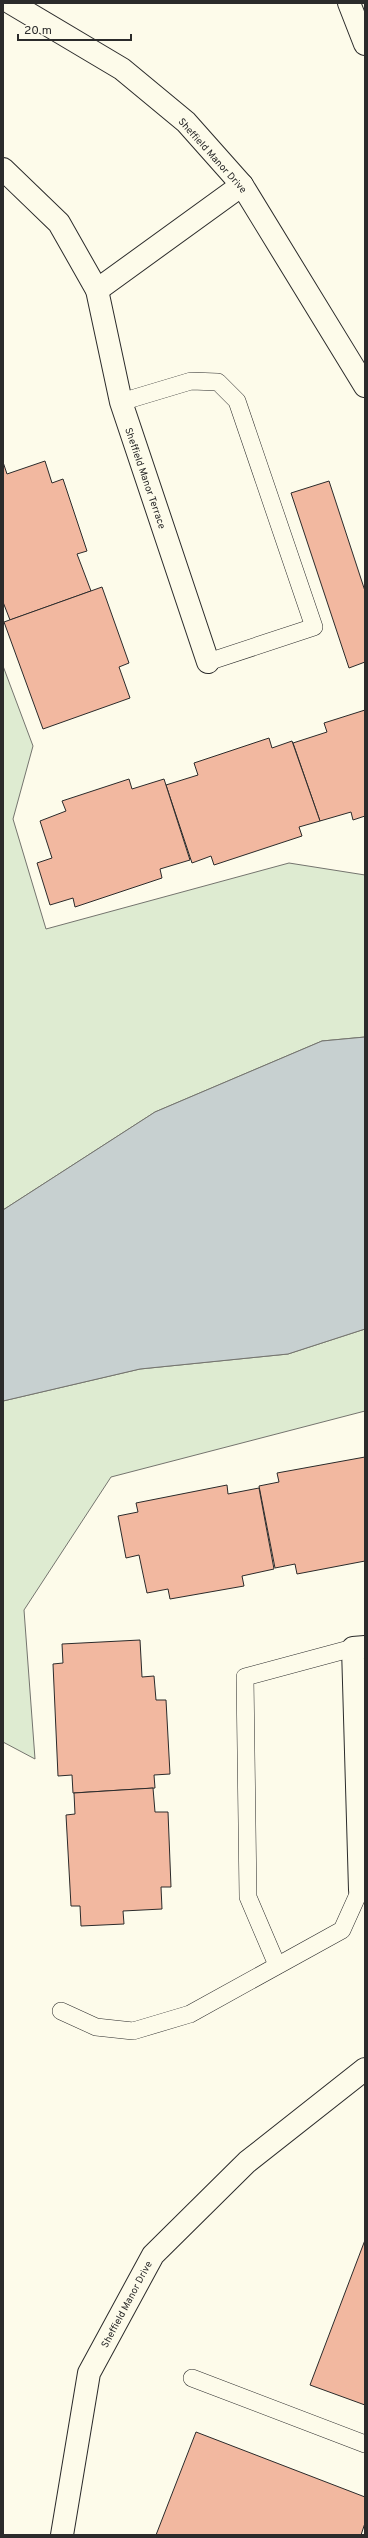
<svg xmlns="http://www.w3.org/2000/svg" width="368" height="2538" font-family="Overpass,sans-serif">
	<rect width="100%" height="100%" fill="#fdfbea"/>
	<!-- green -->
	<g fill="#deebd1" stroke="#74746e">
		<polygon points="3,666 33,746 13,819 46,929 289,863 365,875 365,1037 322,1041 155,1112 3,1210"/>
		<polygon points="365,1329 365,1411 111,1477 24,1610 35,1759 3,1742 3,1401 140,1369 288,1354"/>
	</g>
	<!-- water -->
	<polygon fill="#c7d0d0" stroke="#74746e" points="365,1037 365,1329 288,1354 140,1369 3,1401 3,1210 155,1112 322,1041"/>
	<!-- building -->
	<g fill="#f2b8a0" stroke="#2b2b2b">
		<polygon points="45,461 52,483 63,479 87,551 77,554 91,591 10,620 3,602 3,462 7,474"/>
		<polygon points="329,481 365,591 365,662 349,668 291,493"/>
		<polygon points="102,587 129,663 119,667 130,698 43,729 4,622"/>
		<polygon points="365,710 365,816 353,820 351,812 320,821 293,743 327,732 324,723"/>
		<polygon points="269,738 272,748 292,741 320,821 299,827 302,836 214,865 211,856 192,863 166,785 198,775 194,763"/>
		<polygon points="129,779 132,789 164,779 190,860 160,869 162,878 75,907 73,898 50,905 37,863 52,858 40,821 66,811 62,801"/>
		<polygon points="365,1457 365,1561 297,1574 295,1564 275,1568 259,1486 279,1482 277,1473"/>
		<polygon points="227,1485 228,1494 259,1488 274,1569 242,1576 244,1586 170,1599 168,1589 147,1593 139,1555 126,1558 118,1516 138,1512 136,1503"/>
		<polygon points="140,1640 142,1677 154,1676 156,1700 166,1700 170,1774 154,1775 155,1788 73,1793 72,1775 58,1776 53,1664 63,1663 62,1644"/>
		<polygon points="153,1788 155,1812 168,1812 171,1887 161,1887 162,1909 123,1911 124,1924 81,1926 80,1906 71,1906 66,1815 75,1814 74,1793"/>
		<polygon points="365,2240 365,2405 310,2385"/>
		<polygon points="196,2432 365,2497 365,2523 361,2535 156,2535"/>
	</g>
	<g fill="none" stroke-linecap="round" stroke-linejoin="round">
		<!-- service casing -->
		<g stroke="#2b2b2b" stroke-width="18">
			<g id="service">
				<polyline points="121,402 191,381 218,382 237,401 314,627 208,662"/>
				<polyline points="277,1965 248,1897 245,1677 353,1648"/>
				<polyline points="61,2011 96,2027 133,2031 190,2014 342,1930 360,1890"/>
				<polyline points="192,2378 365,2444"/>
			</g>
		</g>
		<!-- minor casing -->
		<g stroke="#2b2b2b" stroke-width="24">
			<g id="minor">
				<polyline points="349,3 365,44"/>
				<polyline points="3,169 59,223 97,290 121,402 208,662"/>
				<polyline points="97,290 242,185"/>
				<polyline points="360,1890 353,1648 365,1647"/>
			</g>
		</g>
		<!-- tertiary casing -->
		<g stroke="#2b2b2b" stroke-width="24">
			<g id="tertiary">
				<polyline points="11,3 122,69 186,122 242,185 365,386"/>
				<polyline points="62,2535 89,2373 153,2255 247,2162 365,2069"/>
			</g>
		</g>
		<!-- service -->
		<use href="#service" stroke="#fdfbea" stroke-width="17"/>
		<!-- minor -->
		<use href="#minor" stroke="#fdfbea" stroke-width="22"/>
		<!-- tertiary -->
		<use href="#tertiary" stroke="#fdfbea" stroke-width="22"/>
	</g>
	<g text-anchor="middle" stroke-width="3" stroke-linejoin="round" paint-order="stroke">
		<!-- street labels -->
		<g font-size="10" fill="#2b2b2b" stroke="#fdfbea">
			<text transform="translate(213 155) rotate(48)" y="4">Sheffield Manor Drive</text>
			<text transform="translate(146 478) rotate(71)" y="4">Sheffield Manor Terrace</text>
			<text transform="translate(126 2304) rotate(-62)" y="4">Sheffield Manor Drive</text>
		</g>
	</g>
	<!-- border -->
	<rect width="368" height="2538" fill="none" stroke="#2b2b2b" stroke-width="8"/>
	<!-- scale -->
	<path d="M18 34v6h113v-6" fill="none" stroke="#2b2b2b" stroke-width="2"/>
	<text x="24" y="34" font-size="12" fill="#2b2b2b" stroke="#fdfbea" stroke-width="3" paint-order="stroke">20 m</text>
</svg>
